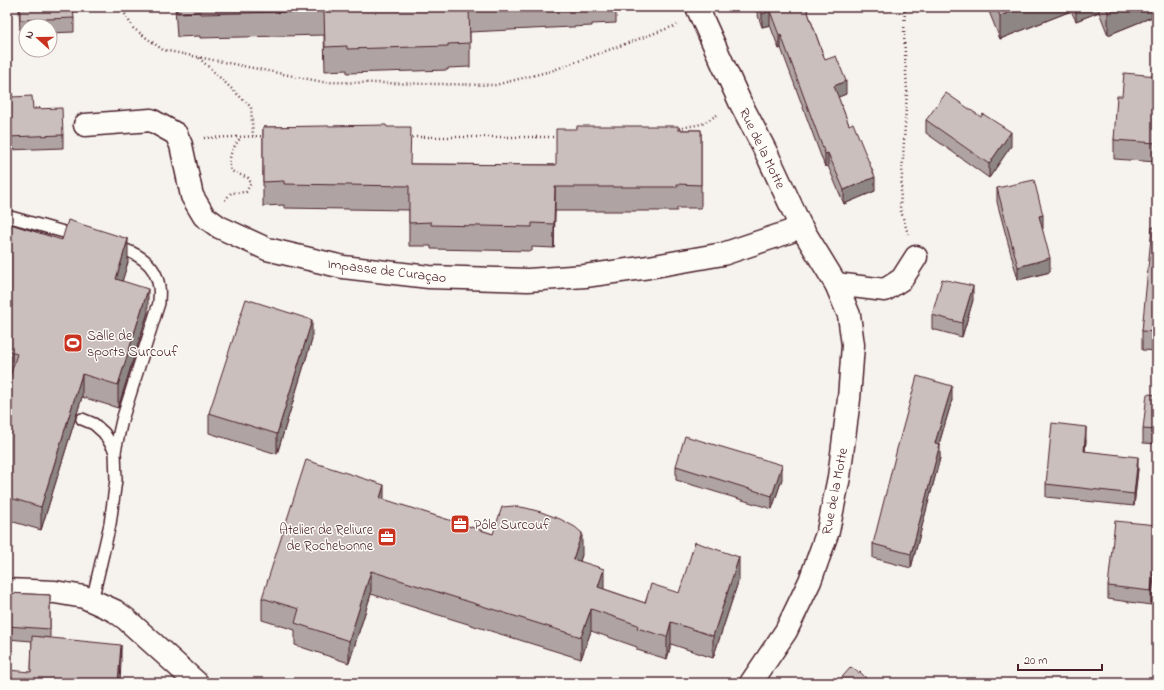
<svg xmlns="http://www.w3.org/2000/svg" width="1164" height="690" font-family="'Indie Flower',sans-serif">
	<rect width="100%" height="100%" fill="#f6f3ef"/>
	<filter id="ink" filterUnits="userSpaceOnUse"><feTurbulence type="fractalNoise" baseFrequency=".025" numOctaves="2"/><feDisplacementMap in="SourceGraphic" scale="8" xChannelSelector="R" yChannelSelector="G"/><feConvolveMatrix kernelMatrix="1 2 1 2 8 2 1 2 1" color-interpolation-filters="sRGB"/></filter>
	<g filter="url(#ink)">
		<g fill="none" stroke-linecap="round" stroke-linejoin="round">
			<!-- lane casing -->
			<g stroke="#4a1f2b" stroke-width="14">
				<g id="lane">
					<polyline points="7,216 78,236"/>
					<path d="M114,246C135,252 156,262 159,287C160,292 159,298 159,303L122,420L115,451"/>
					<polyline points="82,419 94,424 104,433 115,451 116,480 110,524 92,601"/>
				</g>
			</g>
			<!-- street casing -->
			<g stroke="#4a1f2b" stroke-width="25">
				<g id="street">
					<polyline points="697,7 740,102 765,150 800,225 836,284 849,315 853,345 849,399 839,477 828,531 810,581 786,631 751,683"/>
					<polyline points="85,125 151,120 176,134 181,145 192,196 204,216 219,227 267,249 343,267 429,277 528,280 585,276 649,267 723,254 789,232 800,225"/>
					<polyline points="836,284 885,290 902,279 916,257"/>
					<polyline points="7,590 55,592 84,597 115,611 126,619 197,683"/>
				</g>
			</g>
			<!-- path -->
			<g stroke="#4a1f2b" stroke-width="2.5" stroke-dasharray="1 3" stroke-linecap="butt">
				<polyline points="121,7 133,28 163,50 323,82 495,85 551,71 677,25"/>
				<polyline points="905,7 904,35 907,91 900,208 908,234"/>
				<polyline points="199,58 251,107 253,136"/>
				<polyline points="31,109 42,108"/>
				<polyline points="675,129 702,124 717,115"/>
				<polyline points="408,137 557,137"/>
				<polyline points="204,138 265,136"/>
				<path d="M225,200L231,193L246,192L251,183L248,178L231,171C227,156 233,148 241,137"/>
			</g>
			<!-- lane -->
			<use href="#lane" stroke="#fdfcf7" stroke-width="11"/>
			<!-- street -->
			<use href="#street" stroke="#fdfcf7" stroke-width="22"/>
		</g>
		<!-- wall -->
		<g fill="#afa4a3" stroke="#4a1f2b">
			<polygon points="19,7 74,18 74,32 50,33 50,26 26,26 26,34 20,34"/>
			<polygon points="175,7 616,7 616,23 592,24 592,26 470,32 470,67 448,68 448,70 347,73 347,70 325,71 324,35 200,38 200,36 177,37"/>
			<polygon points="755,7 806,7 825,60 846,94 838,97 875,191 844,204 828,166 825,167 781,48 779,49 770,25 762,27"/>
			<polygon points="988,7 1157,7 1157,15 1108,35 1099,12 1076,21 1071,11 1000,39 988,9"/>
			<polygon points="7,8 12,97 33,109 63,135 63,148 7,150"/>
			<polygon points="1157,76 1157,162 1114,159 1114,140 1122,96"/>
			<polygon points="926,120 1011,146 989,178 926,133"/>
			<polygon points="263,127 387,127 410,164 556,165 678,130 701,130 701,208 677,208 677,211 555,211 554,248 532,247 532,251 431,249 431,246 409,246 409,210 284,208 284,205 263,206"/>
			<polygon points="997,188 1043,229 1042,229 1050,272 1018,280 997,202"/>
			<polygon points="7,223 128,262 122,281 148,312 118,408 82,397 41,530 7,520 7,386 10,375 7,374"/>
			<polygon points="1157,228 1157,351 1142,350 1142,331"/>
			<polygon points="973,300 962,337 932,329 932,315"/>
			<polygon points="312,339 277,454 209,433 209,413"/>
			<polygon points="1157,395 1157,444 1143,443 1143,429"/>
			<polygon points="952,400 939,444 940,458 911,568 873,558 873,544"/>
			<polygon points="1086,440 1085,451 1138,469 1134,506 1046,497 1046,484"/>
			<polygon points="676,466 782,479 772,509 676,480"/>
			<polygon points="384,500 493,534 582,555 580,561 604,589 645,603 679,593 739,579 713,658 671,644 667,659 637,650 637,647 591,631 581,659 371,594 349,663 295,645 295,630 262,620 262,598"/>
			<polygon points="1157,525 1151,605 1108,599 1108,586"/>
			<polygon points="7,593 50,595 50,638 121,662 31,672 32,641 7,639"/>
		</g>
		<!-- shaded-wall -->
		<g fill="#8e8685" stroke="#4a1f2b">
			<polygon points="1023,7 1071,7 1071,11 1000,39 1000,16"/>
			<polygon points="1076,7 1099,7 1099,12 1076,21"/>
			<polygon points="1120,7 1157,7 1157,15 1108,35 1108,12"/>
			<polygon points="770,11 770,25 762,27 762,14"/>
			<polygon points="779,35 781,35 781,48 779,49"/>
			<polygon points="846,81 846,94 834,99 834,86"/>
			<polygon points="1011,132 1011,146 989,178 989,164"/>
			<polygon points="828,153 828,166 825,167 825,154"/>
			<polygon points="875,177 875,191 844,204 844,190"/>
			<polygon points="555,187 555,211 554,248 554,224"/>
			<polygon points="1043,215 1043,229 1039,230 1039,216"/>
			<polygon points="128,239 128,262 116,302 116,279"/>
			<polygon points="1050,258 1050,272 1018,280 1018,267"/>
			<polygon points="973,286 973,300 962,337 962,323"/>
			<polygon points="148,289 148,312 118,408 118,385"/>
			<polygon points="312,320 312,339 277,454 277,434"/>
			<polygon points="82,374 82,397 41,530 41,507"/>
			<polygon points="952,386 952,400 935,457 935,443"/>
			<polygon points="1086,427 1086,440 1084,464 1084,451"/>
			<polygon points="940,444 940,458 911,568 911,554"/>
			<polygon points="1138,457 1138,469 1134,506 1134,494"/>
			<polygon points="782,465 782,479 772,509 772,496"/>
			<polygon points="384,485 384,507 380,498"/>
			<polygon points="582,533 582,555 573,582 573,559"/>
			<polygon points="1157,538 1157,552 1151,605 1151,591"/>
			<polygon points="739,557 739,579 713,658 713,636"/>
			<polygon points="604,569 604,591 598,587"/>
			<polygon points="371,571 371,594 349,663 349,641"/>
			<polygon points="591,609 591,631 581,659 581,637"/>
			<polygon points="671,622 671,644 667,659 667,637"/>
			<polygon points="121,645 121,662 120,683 118,683"/>
		</g>
		<!-- building -->
		<g fill="#cbbfbe" stroke="#4a1f2b">
			<polygon points="20,7 73,7 74,18 20,20"/>
			<polygon points="177,7 484,7 469,8 470,43 448,44 448,46 347,49 347,46 325,47 324,11 200,14 200,12 177,13"/>
			<polygon points="759,7 806,7 825,60 836,56 846,81 834,86 849,125 853,123 875,177 844,190 828,153 825,154 781,35 779,35 770,11 762,14"/>
			<polygon points="996,7 1023,7 1000,16"/>
			<polygon points="1106,7 1120,7 1108,12"/>
			<polygon points="7,8 9,8 12,97 32,96 33,109 62,108 63,135 7,137"/>
			<polygon points="1124,73 1157,76 1157,143 1114,140 1117,96 1122,96"/>
			<polygon points="946,93 981,117 983,114 1011,132 989,164 926,120"/>
			<polygon points="386,125 387,127 411,127 410,164 556,165 556,129 577,129 577,126 678,126 678,130 701,130 701,185 677,184 677,187 555,187 554,224 532,223 532,227 431,225 431,222 409,223 409,186 284,184 284,181 263,182 263,127"/>
			<polygon points="1034,180 1043,215 1039,216 1050,258 1018,267 997,188"/>
			<polygon points="68,220 128,239 116,279 148,289 118,385 82,374 41,507 7,497 7,386 17,354 7,351 7,223 62,240"/>
			<polygon points="1152,227 1157,228 1157,332 1142,331"/>
			<polygon points="942,279 973,286 962,323 932,315"/>
			<polygon points="246,299 312,320 277,434 209,413"/>
			<polygon points="917,376 952,386 935,443 940,444 911,554 873,544 897,449"/>
			<polygon points="1147,394 1157,395 1157,430 1143,429"/>
			<polygon points="1052,423 1086,427 1084,451 1138,457 1134,494 1046,484"/>
			<polygon points="685,436 782,465 772,496 676,466"/>
			<polygon points="306,460 384,485 380,498 493,534 502,507 514,506 526,508 541,512 560,519 575,527 582,533 573,559 604,569 598,587 645,603 651,584 679,593 695,542 739,557 713,636 671,622 667,637 637,628 638,625 591,609 581,637 371,571 349,641 295,623 299,609 262,598"/>
			<polygon points="1115,521 1157,525 1157,538 1151,591 1108,586"/>
			<polygon points="7,593 50,595 50,629 7,626"/>
			<polygon points="32,636 121,645 118,683 7,683 7,670 31,672"/>
			<polygon points="851,667 859,673 860,672 871,683 837,683"/>
			<polygon points="1154,668 1157,669 1157,683 1151,683"/>
		</g>
	</g>
	<!-- icons -->
	<defs>
		<g id="stadium-square" transform="scale(1)"><rect x="-9" y="-9" width="18" height="18" rx="4" fill="#c8321e" stroke="#fdfcf7"/><path d="M0-5a6.5 5 0 1 0 0 10a6.5 5 0 1 0 0-10ZM-3.5-1.8h7v3.6h-7Z" fill="#fff"/></g>
		<g id="office-square" transform="scale(1)"><rect x="-9" y="-9" width="18" height="18" rx="4" fill="#c8321e" stroke="#fdfcf7"/><path d="M-6-3h4V-5.5h4V-3h4V5H-6ZM-1-4.5V-3h2v-1.5ZM-6 0V1H6V0Z" fill="#fff"/></g>
	</defs>
	<g fill-rule="evenodd">
		<use href="#stadium-square" x="73" y="343"/>
		<use href="#office-square" x="460" y="524"/>
		<use href="#office-square" x="387" y="537"/>
	</g>
	<g text-anchor="middle" stroke-width="3" stroke-linejoin="round" paint-order="stroke">
		<!-- street labels -->
		<g font-size="14" fill="#4a1f2b" stroke="#fdfcf7">
			<text transform="translate(763 148) rotate(64)" y="5">Rue de la Motte</text>
			<text transform="translate(387 270) rotate(7)" y="5">Impasse de Curaçao</text>
			<text transform="translate(834 491) rotate(-79)" y="5">Rue de la Motte</text>
		</g>
		<!-- poi labels -->
		<g font-size="14" fill="#4a1f2b" stroke="#fdfcf7" text-anchor="start">
			<text x="87" y="340">Salle de<tspan x="87" dy="16">sports Surcouf</tspan></text>
			<text x="474" y="529">Pôle Surcouf</text>
			<text x="373" y="534" text-anchor="end">Atelier de Reliure<tspan x="373" dy="16">de Rochebonne</tspan></text>
		</g>
	</g>
	<!-- margin -->
	<rect width="1164" height="690" fill="none" stroke="#fdfcf7" stroke-width="24"/>
	<rect x="12" y="12" width="1140" height="666" fill="none" stroke="#4a1f2b" stroke-width="1.5" filter="url(#ink)"/>
	<!-- north arrow -->
	<g transform="translate(38 38) rotate(291)"><circle r="19" fill="#fdfcf7" stroke="#b5a4a5"/>
	<path d="M0-3L7 15L0 10L-7 15Z" fill="#c8321e"/>
	<text y="-6" font-size="11" font-weight="bold" text-anchor="middle" fill="#4a1f2b">N</text>
	</g>
	<!-- scale -->
	<path d="M1018 664v6h84v-6" fill="none" stroke="#4a1f2b" stroke-width="2"/>
	<text x="1024" y="664" font-size="12" fill="#4a1f2b" stroke="#fdfcf7" stroke-width="3" paint-order="stroke">20 m</text>
</svg>
